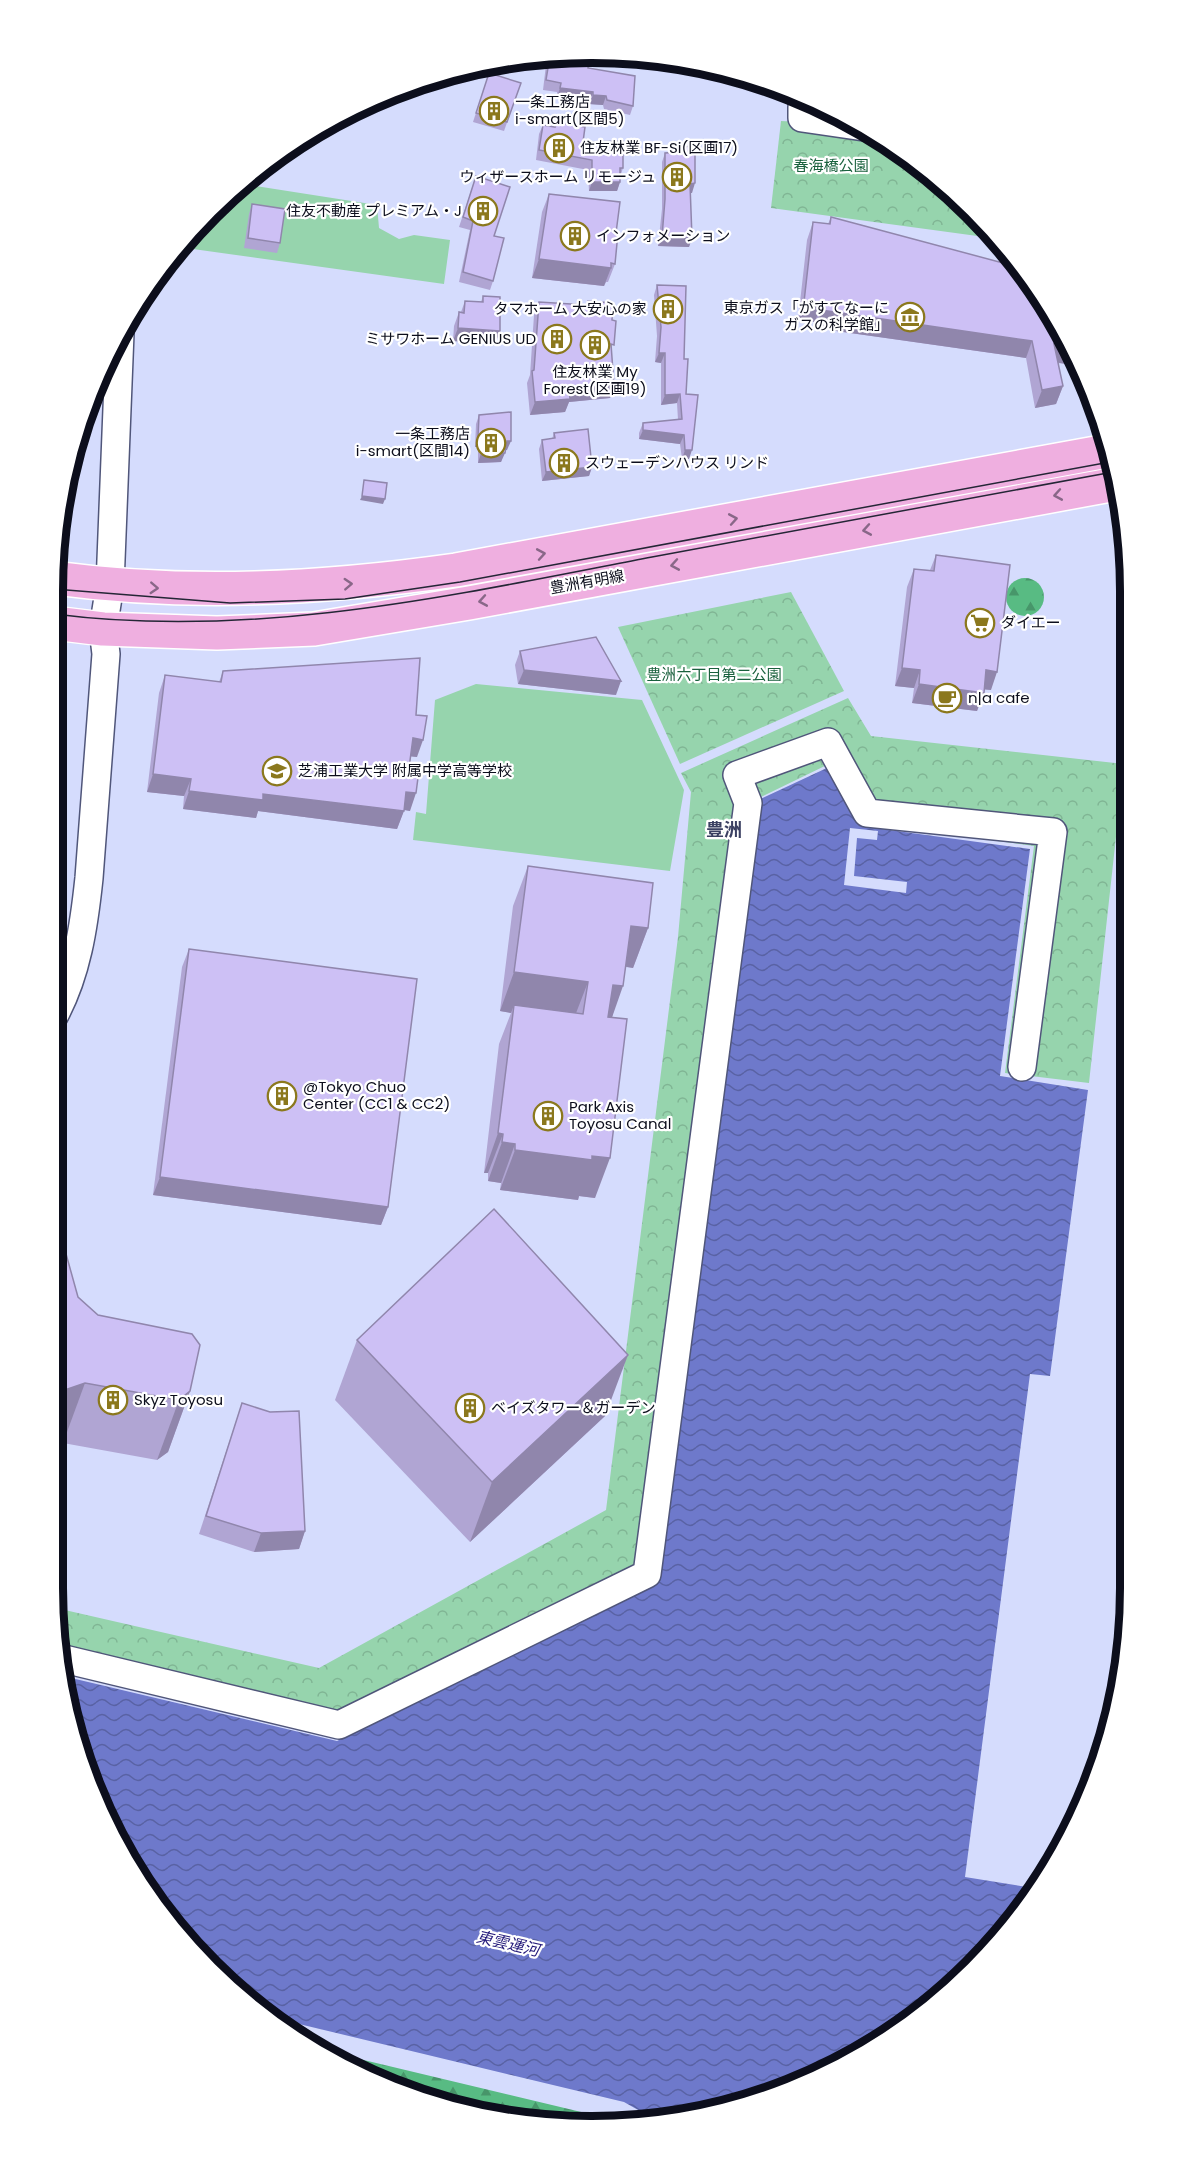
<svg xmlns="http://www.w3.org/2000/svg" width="1183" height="2179" font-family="Poppins,'Noto Sans JP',sans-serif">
	<defs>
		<pattern id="forest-firs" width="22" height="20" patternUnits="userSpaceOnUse" patternTransform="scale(1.5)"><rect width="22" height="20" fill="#58bb83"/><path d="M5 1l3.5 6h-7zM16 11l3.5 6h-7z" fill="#47966a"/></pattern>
		<pattern id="park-crowns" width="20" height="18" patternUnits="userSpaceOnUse" patternTransform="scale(1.5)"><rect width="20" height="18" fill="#96d4ad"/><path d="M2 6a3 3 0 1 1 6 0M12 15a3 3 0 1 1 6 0" fill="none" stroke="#80b594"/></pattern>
		<pattern id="water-waves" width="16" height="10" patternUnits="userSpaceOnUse" patternTransform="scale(1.5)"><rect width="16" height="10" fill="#6e79cb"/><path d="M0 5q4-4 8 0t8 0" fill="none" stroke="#5962a4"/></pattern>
	</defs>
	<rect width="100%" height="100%" fill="#d5dcfd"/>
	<!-- grass -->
	<g fill="#96d4ad">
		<polygon points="242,184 377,205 379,228 399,239 414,235 450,240 444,284 193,249 197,226"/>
		<polygon points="476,684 642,700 684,790 670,871 413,840 416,812 426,814 435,700"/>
	</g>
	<!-- forest -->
	<g fill="url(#forest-firs)">
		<circle cx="1025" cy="597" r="19"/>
		<polygon points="326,2051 598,2116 619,2125 452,2108"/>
	</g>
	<!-- park -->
	<g fill="url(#park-crowns)">
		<polygon points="610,55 662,57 719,72 610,58"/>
		<polygon points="781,121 861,125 947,186 992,238 771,208"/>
		<polygon points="791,592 844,691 680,764 618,627"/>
		<polygon points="848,698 871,736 1124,764 1089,1083 1005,1073 1034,846 864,823 831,763 757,799 655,1581 338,1738 67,1673 56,1608 319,1668 606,1510 678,937 691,792 681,773"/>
	</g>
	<!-- water -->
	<polygon fill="url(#water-waves)" points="829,767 860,826 1030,849 1000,1076 1088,1090 1050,1376 1030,1374 965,1877 1033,1888 947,1993 798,2085 654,2119 624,2102 274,2018 164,1916 81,1761 67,1677 337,1741 656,1583 758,800"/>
	<!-- pier -->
	<polygon fill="#d5dcfd" points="850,828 878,831 877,840 857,838 854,876 907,882 906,893 844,885"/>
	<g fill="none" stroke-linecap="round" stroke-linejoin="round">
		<!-- minor casing -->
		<g stroke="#50567a" stroke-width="30">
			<g id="minor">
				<polyline points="823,107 802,107 802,118 864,127"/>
				<path d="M53,1018C77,975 84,926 89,878L106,654L103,629L110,585L120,333"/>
				<polyline points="64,1659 339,1725 647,1574 748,803 737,775 828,742 867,813 1053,832 1022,1067"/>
			</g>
		</g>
		<!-- major casing -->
		<g stroke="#fff" stroke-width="36">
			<g id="major">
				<path d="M54,578C189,596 321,589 456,570L1107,451"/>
				<polyline points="54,623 103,629 217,633 314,629 469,603 1116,484"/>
			</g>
		</g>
		<!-- minor -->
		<use href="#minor" stroke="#fff" stroke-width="27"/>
		<!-- major -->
		<use href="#major" stroke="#efafe0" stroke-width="33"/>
		<!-- tram -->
		<g stroke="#242636" stroke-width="1.5">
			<polyline points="54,589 230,603 345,599 460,582 1110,462"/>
			<path d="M54,614C255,640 455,595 652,557C805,528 959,501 1113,472"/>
		</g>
	</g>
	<!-- wall -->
	<g fill="#b0a5d3">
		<polygon points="550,56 588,68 633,106 630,115 604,109 603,105 589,104 590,101 557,97 557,92 543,90 546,65"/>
		<polygon points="489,73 521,83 504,131 473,122"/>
		<polygon points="555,122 623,168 620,177 620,182 617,191 589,191 588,170 536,160 539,134 543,125 554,127"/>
		<polygon points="680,147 692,193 690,193 692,238 689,247 658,246 662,209 662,162 665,153 678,152"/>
		<polygon points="476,176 494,236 493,281 490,290 459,282 470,230 459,227"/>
		<polygon points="549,194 616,233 615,264 608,282 606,282 604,286 532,278 542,212"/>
		<polygon points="252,204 280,243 277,253 244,248 249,214"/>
		<polygon points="831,217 1039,292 1079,366 1058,363 1063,386 1056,404 1035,408 1026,358 815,328 815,322 798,320 807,240 813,222 828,224"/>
		<polygon points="657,285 684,359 689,459 682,459 680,444 639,439 639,433 643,423 678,420 677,403 661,405 661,363 655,362 657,336 654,295"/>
		<polygon points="483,296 500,331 495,344 453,341 454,326 459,312 461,312 465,301 481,302"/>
		<polygon points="588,301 612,320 611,352 614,385 610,398 569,402 565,412 530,415 527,383 530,375 534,315 539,302 586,305"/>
		<polygon points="479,415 507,450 505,450 501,462 478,463 478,447 475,447 476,424"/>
		<polygon points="554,433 592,467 589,476 542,481 539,449 542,440 552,439"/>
		<polygon points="936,555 991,690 984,689 977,711 912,703 914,688 895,686 907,587 914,569 930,570"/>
		<polygon points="520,651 616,695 518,684 515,665"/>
		<polygon points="223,671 416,715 417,757 411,756 409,768 410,811 404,810 397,829 258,811 256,818 183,809 184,796 147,792 159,693 165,675 219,682"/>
		<polygon points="528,866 648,928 633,968 626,967 612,1017 595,1198 579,1196 578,1200 500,1190 501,1183 488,1181 488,1173 484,1173 499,1044 511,1013 500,1011 513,906"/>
		<polygon points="1127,917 1127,957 1119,956 1122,931"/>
		<polygon points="189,949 388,1207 381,1225 153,1195 182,967"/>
		<polygon points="78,1297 98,1315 190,1391 168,1452 157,1460 63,1443"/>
		<polygon points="357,1340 605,1416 470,1542 335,1400"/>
		<polygon points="242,1403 305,1531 299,1549 254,1552 199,1534"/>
	</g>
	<!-- shaded-wall -->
	<g fill="#9086ac">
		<polygon points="560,88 593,92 590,101 557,97"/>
		<polygon points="593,95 606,96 603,105 589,104"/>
		<polygon points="592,182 620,182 617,191 589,191"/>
		<polygon points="695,183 692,193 687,193 690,184"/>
		<polygon points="662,237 692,238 689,247 658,246"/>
		<polygon points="539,259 611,268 604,286 532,278"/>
		<polygon points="804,302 821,304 815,322 798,320"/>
		<polygon points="821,310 1032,341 1026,358 815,328"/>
		<polygon points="458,328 500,331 495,344 453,341"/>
		<polygon points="1054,344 1068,346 1079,366 1048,361"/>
		<polygon points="659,353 665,353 661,363 655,362"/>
		<polygon points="614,385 610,398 569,402 565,412 530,415 535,402 569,389"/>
		<polygon points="1063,386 1056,404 1035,408 1042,390"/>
		<polygon points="680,394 677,403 661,405 665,395"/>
		<polygon points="643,430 684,435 680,444 639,439"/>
		<polygon points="478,437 481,437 478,447 475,447"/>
		<polygon points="507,441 511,441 507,450 504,450"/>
		<polygon points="685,450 692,450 689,459 682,459"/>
		<polygon points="481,453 505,453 501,462 478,463"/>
		<polygon points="592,467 589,476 542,481 546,472"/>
		<polygon points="362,496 385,499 383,504 360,500"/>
		<polygon points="902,668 920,670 914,688 895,686"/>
		<polygon points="524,670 621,681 616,695 518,684"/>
		<polygon points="986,670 997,672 991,690 980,689"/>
		<polygon points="919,684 984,693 977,711 912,703"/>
		<polygon points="413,738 423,740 417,757 406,756"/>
		<polygon points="153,774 191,779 184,796 147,792"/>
		<polygon points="189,791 263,794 404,811 397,829 258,811 256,818 183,809"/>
		<polygon points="406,792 416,793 410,811 400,809"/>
		<polygon points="631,926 648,928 633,968 617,965"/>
		<polygon points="1126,937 1127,938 1127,957 1119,956"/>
		<polygon points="514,972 588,982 573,1021 514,1005 511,1013 500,1011"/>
		<polygon points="613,985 623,986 609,1026 598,1024"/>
		<polygon points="498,1133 503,1134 488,1173 484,1173"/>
		<polygon points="502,1142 515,1144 501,1183 488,1181"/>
		<polygon points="515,1150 592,1156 610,1158 595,1198 579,1196 578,1200 500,1190"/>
		<polygon points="160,1177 388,1207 381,1225 153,1195"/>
		<polygon points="628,1355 605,1416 470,1542 492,1482"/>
		<polygon points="85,1383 63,1443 53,1447 53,1394"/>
		<polygon points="190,1391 168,1452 157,1460 179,1400"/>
		<polygon points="305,1531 299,1549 254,1552 261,1533"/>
	</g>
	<!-- building -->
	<g fill="#cdc0f5" stroke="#9086ac" stroke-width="1.5">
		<polygon points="550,56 577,57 589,61 588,68 635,76 633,106 607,100 606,96 593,95 593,92 560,88 561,83 546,80"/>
		<polygon points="489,73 521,83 507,122 476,113"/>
		<polygon points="555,122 585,127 583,142 623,141 623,168 620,168 620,182 592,182 592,160 539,150 543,125 555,127"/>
		<polygon points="695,146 695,183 690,184 692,238 662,237 665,199 665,153 680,152 680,147"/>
		<polygon points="476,176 510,187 494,236 504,238 493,281 463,272 473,221 463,217"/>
		<polygon points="549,194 620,202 616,233 618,233 615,264 611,263 611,268 539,259"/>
		<polygon points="252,204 285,209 280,243 248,238"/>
		<polygon points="831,217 1018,267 1039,292 1068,346 1054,344 1063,386 1042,390 1032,341 821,310 821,304 804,302 813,222 830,224"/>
		<polygon points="657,285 686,286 684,359 688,359 686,394 698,395 692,450 685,450 684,435 643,430 643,423 682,419 680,394 665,395 665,353 659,353 661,327"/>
		<polygon points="483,296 500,297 500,331 458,328 459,312 464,313 465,301 483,302"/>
		<polygon points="588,301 613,303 612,320 616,321 614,345 611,344 614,385 569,389 570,399 535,402 532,371 534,370 539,302 587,305"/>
		<polygon points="511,412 511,441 507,441 505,453 481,453 481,437 478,437 479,415"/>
		<polygon points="588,429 592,467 546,472 542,440 555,438 554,433"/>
		<polygon points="364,480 387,483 385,499 362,496"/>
		<polygon points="936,555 1010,565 997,672 986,670 984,693 919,684 920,670 902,668 914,569 934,571"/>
		<polygon points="596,637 621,681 524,670 520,651"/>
		<polygon points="420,658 416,715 427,716 423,740 413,738 409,768 419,770 416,793 406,792 404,811 263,794 263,800 189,791 191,779 153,774 165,675 221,682 223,671"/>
		<polygon points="528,866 653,883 648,928 631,926 623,986 613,985 608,1017 627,1019 610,1158 592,1156 592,1160 515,1150 515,1144 502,1142 503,1134 498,1133 514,1005 583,1014 588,982 514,972"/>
		<polygon points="1127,923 1127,938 1126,937"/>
		<polygon points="189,949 417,979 388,1207 160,1177"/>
		<polygon points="53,1207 78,1297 98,1315 192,1334 200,1345 190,1391 179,1400 85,1383 53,1394"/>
		<polygon points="494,1209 628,1355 492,1482 357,1340"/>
		<polygon points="242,1403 270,1412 299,1411 305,1531 261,1533 206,1516"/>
	</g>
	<!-- one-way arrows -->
	<defs><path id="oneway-chevron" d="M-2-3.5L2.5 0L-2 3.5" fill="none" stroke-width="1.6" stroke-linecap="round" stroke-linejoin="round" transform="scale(1.5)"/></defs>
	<g stroke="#896788">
		<use href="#oneway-chevron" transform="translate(1058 495) rotate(170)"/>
		<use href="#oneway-chevron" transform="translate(733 519) rotate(-10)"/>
		<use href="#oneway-chevron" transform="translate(867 530) rotate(170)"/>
		<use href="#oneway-chevron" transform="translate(541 554) rotate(-10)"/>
		<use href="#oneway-chevron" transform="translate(675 565) rotate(170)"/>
		<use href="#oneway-chevron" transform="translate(348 584) rotate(-3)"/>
		<use href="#oneway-chevron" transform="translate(154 588) rotate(3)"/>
		<use href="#oneway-chevron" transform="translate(483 601) rotate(170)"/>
	</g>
	<!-- icons -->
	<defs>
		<g id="building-ring" transform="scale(1.5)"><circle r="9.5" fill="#fff" stroke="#8b781d" stroke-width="1.5"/><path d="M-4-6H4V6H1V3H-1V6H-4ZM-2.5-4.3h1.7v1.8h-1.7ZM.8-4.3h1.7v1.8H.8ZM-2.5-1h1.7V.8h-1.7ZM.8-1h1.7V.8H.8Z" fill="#8b781d"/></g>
		<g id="museum-ring" transform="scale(1.5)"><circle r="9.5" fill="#fff" stroke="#8b781d" stroke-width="1.5"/><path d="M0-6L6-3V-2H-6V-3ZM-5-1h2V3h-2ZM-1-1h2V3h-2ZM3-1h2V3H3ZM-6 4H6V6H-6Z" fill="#8b781d"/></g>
		<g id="supermarket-ring" transform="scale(1.5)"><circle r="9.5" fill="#fff" stroke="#8b781d" stroke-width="1.5"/><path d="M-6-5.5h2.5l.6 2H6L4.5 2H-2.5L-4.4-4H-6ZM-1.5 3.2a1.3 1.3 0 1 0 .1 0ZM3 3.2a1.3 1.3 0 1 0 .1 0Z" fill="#8b781d"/></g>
		<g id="cafe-ring" transform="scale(1.5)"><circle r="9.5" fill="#fff" stroke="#8b781d" stroke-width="1.5"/><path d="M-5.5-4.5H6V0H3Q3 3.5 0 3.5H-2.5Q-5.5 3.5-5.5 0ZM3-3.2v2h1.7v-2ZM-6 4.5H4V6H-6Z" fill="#8b781d"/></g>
		<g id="school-ring" transform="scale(1.5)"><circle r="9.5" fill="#fff" stroke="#8b781d" stroke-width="1.5"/><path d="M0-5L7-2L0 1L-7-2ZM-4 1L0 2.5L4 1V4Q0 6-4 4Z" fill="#8b781d"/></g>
	</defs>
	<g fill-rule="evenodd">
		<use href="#building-ring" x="494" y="111"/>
		<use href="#building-ring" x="559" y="148"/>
		<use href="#building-ring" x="677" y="177"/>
		<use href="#building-ring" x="483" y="211"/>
		<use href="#building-ring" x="575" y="236"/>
		<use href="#building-ring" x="668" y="309"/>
		<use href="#museum-ring" x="910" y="317"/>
		<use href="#building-ring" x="557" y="339"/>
		<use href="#building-ring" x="595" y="345"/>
		<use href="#building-ring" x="491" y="443"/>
		<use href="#building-ring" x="564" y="463"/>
		<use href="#supermarket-ring" x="980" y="623"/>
		<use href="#cafe-ring" x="947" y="698"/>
		<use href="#school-ring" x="277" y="771"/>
		<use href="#building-ring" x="282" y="1096"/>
		<use href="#building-ring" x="548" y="1116"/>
		<use href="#building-ring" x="113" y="1400"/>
		<use href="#building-ring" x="470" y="1408"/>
	</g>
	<g text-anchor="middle" stroke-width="4.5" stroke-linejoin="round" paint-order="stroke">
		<!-- poi labels -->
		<g font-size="15" fill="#0c0e1c" stroke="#fff" text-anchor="start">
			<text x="515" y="107">一条工務店<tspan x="515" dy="17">i-smart(区間5)</tspan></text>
			<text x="580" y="153">住友林業 BF-Si(区画17)</text>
			<text x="656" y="182" text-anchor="end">ウィザースホーム リモージュ</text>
			<text x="462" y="216" text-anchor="end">住友不動産 プレミアム・J</text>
			<text x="596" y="241">インフォメーション</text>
			<text x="889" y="313" text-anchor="end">東京ガス「がすてなーに<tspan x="889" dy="17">ガスの科学館」</tspan></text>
			<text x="647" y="314" text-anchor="end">タマホーム 大安心の家</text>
			<text x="536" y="344" text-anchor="end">ミサワホーム GENIUS UD</text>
			<text x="595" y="377" text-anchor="middle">住友林業 My<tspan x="595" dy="17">Forest(区画19)</tspan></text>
			<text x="470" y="439" text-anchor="end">一条工務店<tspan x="470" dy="17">i-smart(区間14)</tspan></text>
			<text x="585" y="468">スウェーデンハウス リンド</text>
			<text x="1001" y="628">ダイエー</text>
			<text x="968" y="703">n|a cafe</text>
			<text x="298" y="776">芝浦工業大学 附属中学高等学校</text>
			<text x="303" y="1092">@Tokyo Chuo<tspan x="303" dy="17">Center (CC1 &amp; CC2)</tspan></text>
			<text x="569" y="1112">Park Axis<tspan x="569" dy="17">Toyosu Canal</tspan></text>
			<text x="134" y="1405">Skyz Toyosu</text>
			<text x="491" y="1413">ベイズタワー＆ガーデン</text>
		</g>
		<!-- park labels -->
		<g font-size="15" fill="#19613d" stroke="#fff">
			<text x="831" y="171">春海橋公園</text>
			<text x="714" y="680">豊洲六丁目第二公園</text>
		</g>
		<!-- street labels -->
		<g font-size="15" fill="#0c0e1c" stroke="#fff">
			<text transform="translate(587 582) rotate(-10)" y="5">豊洲有明線</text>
		</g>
		<!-- water labels -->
		<g font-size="16" font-style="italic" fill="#221879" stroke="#fff">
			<text transform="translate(508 1943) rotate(13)" y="6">東雲運河</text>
		</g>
		<!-- quarter labels -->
		<g font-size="18" font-weight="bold" fill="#3b4062" stroke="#fff">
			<text x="724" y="836">豊洲</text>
		</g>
	</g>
	<!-- crop -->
	<path d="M0 0H1183V2179H0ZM591 63H592A528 528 0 0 1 1120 591V1588A528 528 0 0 1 592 2116H591A528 528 0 0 1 63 1588V591A528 528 0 0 1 591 63Z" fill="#fff" fill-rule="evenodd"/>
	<path fill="none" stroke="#0c0e1c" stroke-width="8" d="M591 63H592A528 528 0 0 1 1120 591V1588A528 528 0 0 1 592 2116H591A528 528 0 0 1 63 1588V591A528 528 0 0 1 591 63Z"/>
</svg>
